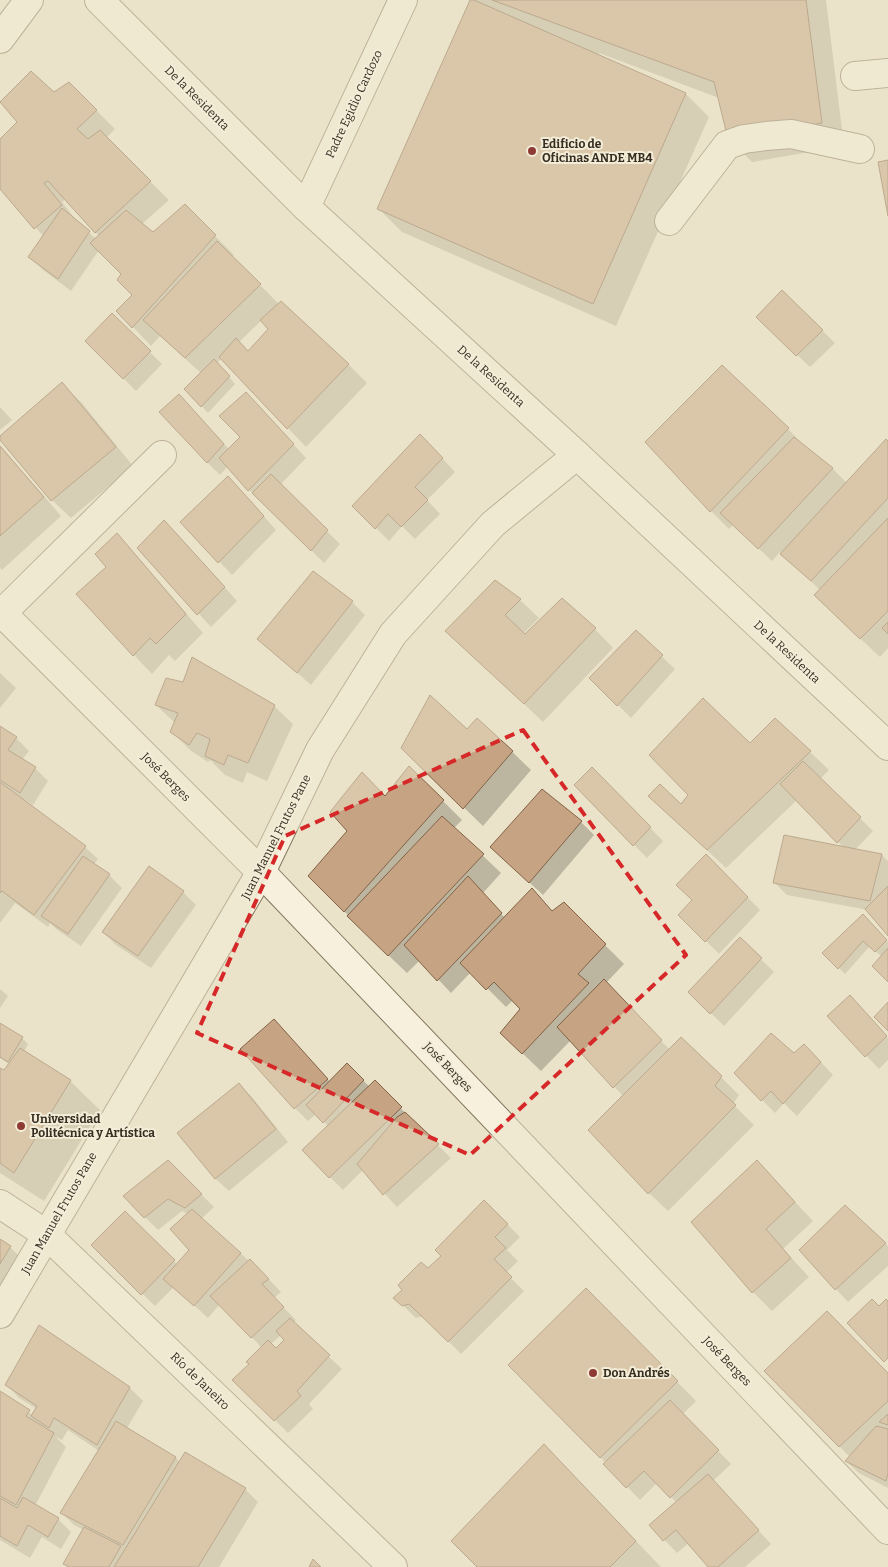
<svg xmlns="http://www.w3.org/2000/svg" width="888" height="1567" font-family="Bitter,serif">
	<rect width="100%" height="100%" fill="#ebe3c9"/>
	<!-- shadow -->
	<g fill="#0003" fill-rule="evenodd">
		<polygon points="471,0 826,0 844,146 752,162 729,139 719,98 599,53 598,55 686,94 709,117 616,326 402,232 379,209"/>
		<path d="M69,83L115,129L106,138L169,200L142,224L153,233L185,206L234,255L232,257L279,304L348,364L367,383L306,447L222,358L217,363L235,384L208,413L186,389L202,374L160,336L151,346L118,311L134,295L122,273L99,250L71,291L43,270L30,257L44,237L0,187V140L54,94ZM66,199L99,236L96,239L79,224L62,202ZM262,320L269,329L248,352L239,342Z"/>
		<polygon points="782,291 835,343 810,367 771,330"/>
		<polygon points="112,315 162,364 136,391 87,341"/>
		<polygon points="62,384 81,402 133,466 71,518 52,500 0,438"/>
		<polygon points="258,406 306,458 280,485 340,544 324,563 263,502 262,503 249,490 228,466 220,475 207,462 191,409 229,449 241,437"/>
		<polygon points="0,407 12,420 0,430"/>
		<polygon points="788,429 806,448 833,469 847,483 888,443 888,648 880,657 834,614 820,590 780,552 772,561 733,525 729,529 711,511"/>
		<polygon points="0,445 61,516 2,570 0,568"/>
		<polygon points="433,448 455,472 427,500 440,514 415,539 402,526 389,541 354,506"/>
		<polygon points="241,490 276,530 232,575 182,522"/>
		<polygon points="177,534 237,601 211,627 139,548"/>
		<polygon points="117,535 135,554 203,633 175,661 169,655 152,674 134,655 108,567"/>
		<polygon points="520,600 539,618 523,634 595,629 613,648 543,722 447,631"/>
		<polygon points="352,602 365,615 311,685 259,639"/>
		<polygon points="636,632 675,669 631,718 591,678"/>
		<polygon points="0,673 16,688 0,708"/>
		<polygon points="156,705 274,706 293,724 267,781 247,772 243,783 225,775 210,760 208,762 190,750 171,731 175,723"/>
		<polygon points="478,719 531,770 483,826 421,766 467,730"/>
		<polygon points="0,727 16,738 29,751 22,760 35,768 48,781 33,805 22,798 21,800 85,847 98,859 94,864 109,875 122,888 81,946 56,929 50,923 48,927 15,903 0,923"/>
		<polygon points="750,745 810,752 829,770 820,779 873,831 855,850 882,855 888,861 888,934 868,910 787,895 774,882 844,848 797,800 726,868 649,796 681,806"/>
		<polygon points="409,767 462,820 454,828 501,873 483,893 505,918 532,890 553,912 564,904 624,964 606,983 670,1050 721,1077 739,1095 733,1104 754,1125 668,1211 649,1193 624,1097 571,1040 541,1071 521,1052 522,1009 513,1000 506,1007 471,972 451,993 420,960 407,973 367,935 310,876 386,798"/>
		<polygon points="592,769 663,841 647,858 575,785"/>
		<polygon points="581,822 594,835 543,895 491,847"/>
		<polygon points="706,855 760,910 719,954 680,915 693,900"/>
		<polygon points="149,868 183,892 196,905 151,968 116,945 103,932"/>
		<polygon points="863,916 888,942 888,980 882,957 870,946 845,974 824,953"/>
		<polygon points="740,939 774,972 724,1026 690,992"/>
		<polygon points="0,989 8,996 0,1008"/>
		<polygon points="862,1009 888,1038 888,1060 879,1069 829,1016"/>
		<polygon points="274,1020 330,1082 347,1065 370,1087 375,1081 413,1121 451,1158 397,1207 363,1170 343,1190 303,1150 328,1126 316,1114 308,1121 295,1108"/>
		<polygon points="0,1024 22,1038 28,1044 24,1052 70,1081 100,1110 44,1201 0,1173 0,1069 4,1071 9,1064 0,1058"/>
		<polygon points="794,1055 817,1058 833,1075 797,1116 784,1103 775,1113 736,1073"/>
		<polygon points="239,1084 252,1097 288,1142 229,1191 216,1179 179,1133"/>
		<path d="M168,1161L214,1207L201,1219L263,1273L281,1292L274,1298L296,1320L293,1323L342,1369L309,1404L313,1409L288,1433L234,1380L250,1365L262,1348L220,1304L208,1318L174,1287L155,1306L92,1245L125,1213L178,1265L191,1250L188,1214L182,1211L158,1230L124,1196ZM281,1335L285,1340L276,1350L271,1344Z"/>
		<polygon points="757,1161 813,1221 783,1249 809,1277 772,1311 753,1292 693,1223"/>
		<polygon points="484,1201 520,1237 507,1250 518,1261 506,1273 524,1291 461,1354 423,1316 416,1318 395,1298 443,1256"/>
		<polygon points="845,1206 888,1246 888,1266 848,1302 836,1289"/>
		<polygon points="0,1240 10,1247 23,1260 0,1298"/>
		<polygon points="586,1290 696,1401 684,1413 681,1413 731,1464 713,1481 771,1544 745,1567 710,1567 689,1543 677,1553 651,1526 677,1503 657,1483 640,1500 605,1464 606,1463 509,1365"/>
		<polygon points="39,1326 130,1388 143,1401 127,1428 176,1458 180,1462 185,1453 245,1489 258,1502 219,1567 68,1567 65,1563 84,1530 74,1525 61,1512 99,1451 68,1430 62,1440 56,1437 66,1447 35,1506 58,1519 71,1532 61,1549 42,1537 30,1558 0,1540 0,1393 33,1415 37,1409 19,1398 7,1385"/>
		<polygon points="765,1371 888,1375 888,1488 859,1473 846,1461 850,1457"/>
		<polygon points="573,1475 661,1567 478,1567"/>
	</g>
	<!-- building -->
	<g fill="#c5a383" stroke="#826348">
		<polygon points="470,0 474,0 686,93 593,304 377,209"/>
		<polygon points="492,0 806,0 822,123 728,139 714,82"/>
		<polygon points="31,71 54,92 69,82 97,110 77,129 88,139 100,130 151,181 95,233 48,181 44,183 62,205 34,229 0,189 0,139 17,122 0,102"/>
		<polygon points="888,160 888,216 878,162"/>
		<polygon points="185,204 216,235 132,328 116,311 132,295 117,280 121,274 90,243 126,210 153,232"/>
		<polygon points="62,208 90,231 58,279 28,257"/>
		<polygon points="217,241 261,284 185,358 143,320"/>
		<polygon points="782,290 823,330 796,356 756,317"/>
		<polygon points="281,301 349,364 287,429 219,357 236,338 248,351 268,329 260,320"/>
		<polygon points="112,313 151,351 123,379 85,341"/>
		<polygon points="214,359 230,376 201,407 184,389"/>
		<polygon points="722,365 789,428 710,512 645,442"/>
		<polygon points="62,382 116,447 51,501 0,440 0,436"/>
		<polygon points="246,392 294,444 248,491 219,458 240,437 219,416"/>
		<polygon points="179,394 224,444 207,463 159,412"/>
		<polygon points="420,434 443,458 415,487 428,500 401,527 388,514 375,529 352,506"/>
		<polygon points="794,437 833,468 758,549 720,513"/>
		<polygon points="886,439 888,441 888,498 811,581 780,554"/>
		<polygon points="0,446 44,497 0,536"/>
		<polygon points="271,474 328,530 311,551 252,493"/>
		<polygon points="228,476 264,516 218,563 180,522"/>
		<polygon points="888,518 888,611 860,639 814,595"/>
		<polygon points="164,520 225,587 197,615 137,548"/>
		<polygon points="117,533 186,614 156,644 150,638 133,656 76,594 106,567 95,554"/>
		<polygon points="313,571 353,601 297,673 257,639"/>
		<polygon points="495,580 521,599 505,615 525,634 562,598 596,628 524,704 445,631"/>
		<polygon points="888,622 888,634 882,628"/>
		<polygon points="636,630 663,655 617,706 589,678"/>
		<polygon points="192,657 275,705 248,763 228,755 224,765 205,756 210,739 197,733 189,745 170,732 178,713 155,705 166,678 183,682"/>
		<polygon points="430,695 467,729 477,718 513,751 463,809 401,748"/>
		<polygon points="703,698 750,743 775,718 811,751 707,850 648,796 660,784 681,804 688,795 649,755"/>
		<polygon points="0,726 17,737 8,750 36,767 20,793 0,780"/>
		<polygon points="803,761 861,817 837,843 780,784"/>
		<polygon points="409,766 444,800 344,912 308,876 347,831 330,812 362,772 385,796"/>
		<polygon points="592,767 651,827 633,846 574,785"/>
		<polygon points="0,782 86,846 34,915 2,891 0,893"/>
		<polygon points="542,789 582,821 529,883 490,847"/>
		<polygon points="442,816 484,854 388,956 347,916"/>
		<polygon points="784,835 882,854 870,901 773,883"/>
		<polygon points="706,854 748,897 705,942 678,915 692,900 676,885"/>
		<polygon points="83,856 110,874 68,934 41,916"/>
		<polygon points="149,866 184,891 138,956 102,932"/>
		<polygon points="468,876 502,913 437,981 404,945"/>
		<polygon points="888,886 888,936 865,909"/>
		<polygon points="532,888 552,911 564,902 606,944 578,974 589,983 522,1054 500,1033 520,1009 494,982 486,990 460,963"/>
		<polygon points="863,914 887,940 875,952 863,941 838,969 822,953"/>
		<polygon points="740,937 762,958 710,1014 688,992"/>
		<polygon points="888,948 888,982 872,966"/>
		<polygon points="604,979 662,1040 613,1088 557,1027"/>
		<polygon points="850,995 887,1036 865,1057 827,1016"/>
		<polygon points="888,1002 888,1031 874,1017"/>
		<polygon points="274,1019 328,1079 294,1109 240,1049"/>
		<polygon points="0,1023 23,1037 8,1062 0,1057"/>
		<polygon points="771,1033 794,1053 804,1044 821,1062 783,1104 771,1091 761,1101 734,1073"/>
		<polygon points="681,1037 722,1076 715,1086 736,1105 648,1194 588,1130"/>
		<polygon points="20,1048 71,1080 14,1173 0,1163 0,1068 4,1070"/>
		<polygon points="347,1063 364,1080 323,1123 306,1105"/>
		<polygon points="375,1080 402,1107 329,1178 302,1150"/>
		<polygon points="239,1083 276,1129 215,1179 177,1133"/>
		<polygon points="405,1112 439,1144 383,1195 357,1164 397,1117"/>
		<polygon points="168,1160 202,1194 185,1208 168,1199 144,1218 123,1196"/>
		<polygon points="757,1160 795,1202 766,1229 791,1258 752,1293 691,1222"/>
		<polygon points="484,1200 508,1224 495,1237 506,1248 494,1259 512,1277 448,1342 409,1304 402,1306 393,1298 402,1290 398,1285 421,1262 428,1268 441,1256 435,1250"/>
		<polygon points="845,1205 886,1243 835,1290 799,1250"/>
		<polygon points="192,1209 241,1253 194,1306 163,1279 189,1250 170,1229"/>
		<polygon points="125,1211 175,1260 141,1295 91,1245"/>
		<polygon points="0,1239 11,1246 0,1264"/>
		<polygon points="250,1259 269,1279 262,1284 284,1307 251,1338 210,1296"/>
		<polygon points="586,1288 678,1381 600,1458 508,1365"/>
		<polygon points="872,1299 879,1306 886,1299 888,1301 888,1358 884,1362 847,1323"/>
		<polygon points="827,1311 888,1373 888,1401 839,1447 764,1371"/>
		<polygon points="290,1318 330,1355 297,1391 301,1396 274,1421 232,1380 249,1364 246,1362 268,1340 276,1348 284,1340 276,1331"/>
		<polygon points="39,1325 130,1387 97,1445 54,1418 49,1428 31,1416 37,1406 5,1385"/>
		<polygon points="0,1391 30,1410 26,1416 54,1433 16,1505 0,1496"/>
		<polygon points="670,1400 719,1450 670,1498 644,1471 626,1488 603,1464"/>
		<polygon points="888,1414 888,1425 879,1422"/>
		<polygon points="116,1421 176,1457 123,1545 60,1513"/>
		<polygon points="876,1426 888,1429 888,1474 886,1481 845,1461"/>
		<polygon points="544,1444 636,1541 610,1567 477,1567 451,1541"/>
		<polygon points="185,1452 246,1488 198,1567 114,1567"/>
		<polygon points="708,1474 759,1530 718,1567 708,1567 676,1530 663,1541 649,1525"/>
		<polygon points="23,1497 59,1518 48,1537 28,1525 17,1546 0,1536 0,1498 17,1508"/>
		<polygon points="84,1527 121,1546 109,1567 69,1567 63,1564"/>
		<polygon points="313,1559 321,1567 309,1567"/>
	</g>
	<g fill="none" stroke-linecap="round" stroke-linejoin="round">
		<!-- minor casing -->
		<g stroke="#85765f" stroke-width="30">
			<g id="minor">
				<polyline points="99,0 306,207 577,455 888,746"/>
				<polyline points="0,39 29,0"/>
				<polyline points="855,76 888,73"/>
				<polyline points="306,207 403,0"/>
				<polyline points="669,221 727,145 744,139 766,136 791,134 860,149"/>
				<polyline points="0,611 261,872 888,1530"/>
				<polyline points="0,615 162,455"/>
				<polyline points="0,1204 46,1234 393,1567"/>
				<polyline points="0,1314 261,872 320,750 393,634 493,524 577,455"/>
			</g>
		</g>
		<!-- minor -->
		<use href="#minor" stroke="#f6f0dc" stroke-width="28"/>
	</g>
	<!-- marked area -->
	<path d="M0 0H888V1567H0ZM523,730L686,955L470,1155L197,1033L285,836Z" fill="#ebe3c9" fill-opacity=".55" fill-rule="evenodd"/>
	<path fill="none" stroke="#d62828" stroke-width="4" stroke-dasharray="10 6" stroke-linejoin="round" d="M523,730L686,955L470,1155L197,1033L285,836Z"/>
	<!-- markers -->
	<g fill="#8e3b35" stroke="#f3edd8" stroke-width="2">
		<circle cx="532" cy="151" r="5"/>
		<circle cx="21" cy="1126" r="5"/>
		<circle cx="593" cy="1373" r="5"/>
	</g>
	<g text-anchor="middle" stroke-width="4" stroke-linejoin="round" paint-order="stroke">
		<!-- street labels -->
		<g font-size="12" fill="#372d21" stroke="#f3edd8">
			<text transform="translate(197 98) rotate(45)" y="4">De la Residenta</text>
			<text transform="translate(354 104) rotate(-65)" y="4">Padre Egidio Cardozo</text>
			<text transform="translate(491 376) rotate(42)" y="4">De la Residenta</text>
			<text transform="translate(787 652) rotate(43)" y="4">De la Residenta</text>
			<text transform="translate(166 777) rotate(45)" y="4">José Berges</text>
			<text transform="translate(276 837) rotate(-63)" y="4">Juan Manuel Frutos Pane</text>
			<text transform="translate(448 1067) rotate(46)" y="4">José Berges</text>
			<text transform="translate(59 1213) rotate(-60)" y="4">Juan Manuel Frutos Pane</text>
			<text transform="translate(727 1361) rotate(46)" y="4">José Berges</text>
			<text transform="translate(200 1381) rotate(44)" y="4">Río de Janeiro</text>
		</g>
		<!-- poi labels -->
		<g font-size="12" font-weight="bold" fill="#372d21" stroke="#f3edd8" text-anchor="start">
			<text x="542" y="148">Edificio de<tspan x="542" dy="14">Oficinas ANDE MB4</tspan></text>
			<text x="31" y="1123">Universidad<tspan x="31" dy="14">Politécnica y Artística</tspan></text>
			<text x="603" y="1377">Don Andrés</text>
		</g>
	</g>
</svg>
